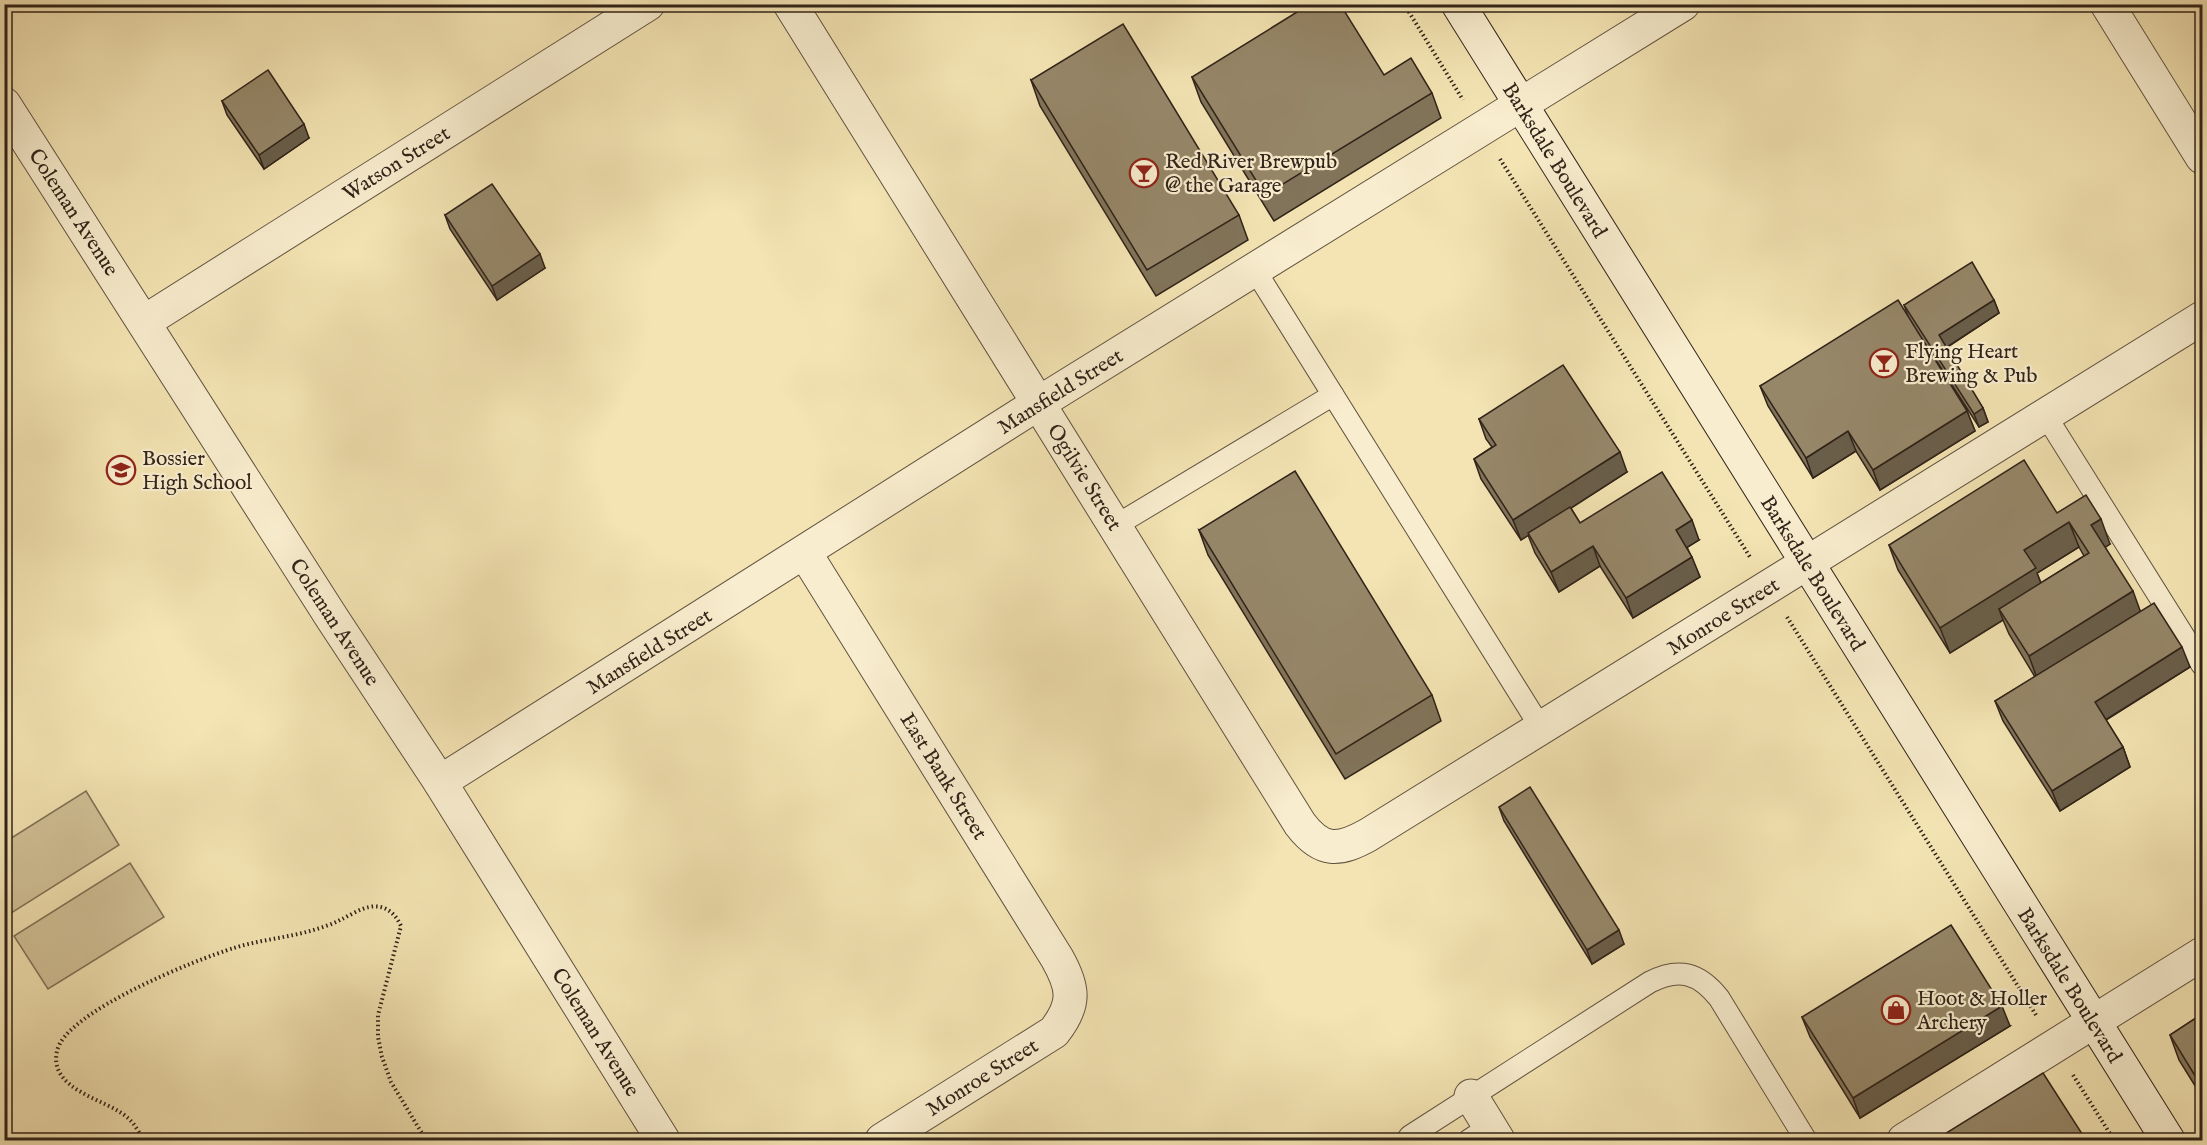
<svg xmlns="http://www.w3.org/2000/svg" width="2207" height="1145" font-family="'IM FELL English',serif">
	<rect width="100%" height="100%" fill="#f4e4b3"/>
	<filter id="stains"><feTurbulence type="fractalNoise" baseFrequency=".00333" numOctaves="4"/><feColorMatrix values="0 0 0 0 .2 0 0 0 0 .09 0 0 0 0 .02 0 0 0 .5 -.17"/></filter>
	<radialGradient id="worn" r=".72"><stop offset=".6" stop-color="#630" stop-opacity="0"/><stop offset="1" stop-color="#630" stop-opacity=".3"/></radialGradient>
	<!-- green -->
	<g fill="#d3c399" stroke="#827359" stroke-width="1.5">
		<polygon points="86,791 119,845 5,917 5,842"/>
		<polygon points="130,863 164,917 48,989 14,936"/>
	</g>
	<g fill="none" stroke-linecap="round" stroke-linejoin="round">
		<!-- lane casing -->
		<g stroke="#615340" stroke-width="23">
			<g id="lane">
				<polyline points="1255,270 1541,728"/>
				<polyline points="2046,416 2202,665"/>
				<polyline points="1115,526 1333,395"/>
				<path d="M1407,1140L1410,1136L1650,982C1679,967 1699,973 1719,998L1806,1140"/>
				<polyline points="1469,1140 1489,1127"/>
			</g>
		</g>
		<!-- street casing -->
		<g stroke="#615340" stroke-width="35">
			<g id="street">
				<path d="M790,4L1300,824C1322,853 1339,851 1368,835L2202,318"/>
				<polyline points="2107,4 2202,157"/>
				<polyline points="4,104 332,618 440,782 663,1140"/>
				<polyline points="144,322 648,4"/>
				<path d="M805,553L1057,958C1074,988 1076,1004 1054,1032L882,1140"/>
				<polyline points="440,782 1039,403 1683,4"/>
				<polyline points="1471,1096 1498,1140"/>
				<polyline points="1904,1140 2202,954"/>
			</g>
		</g>
		<!-- secondary casing -->
		<g stroke="#302319" stroke-width="35">
			<polyline id="secondary" points="1458,4 2168,1140"/>
		</g>
		<!-- path -->
		<g stroke="#302319" stroke-width="4" stroke-dasharray="1.5 3" stroke-linecap="butt">
			<polyline points="1404,4 1463,100"/>
			<polyline points="1500,159 1750,557"/>
			<polyline points="1787,617 2036,1015"/>
			<polyline points="2073,1075 2114,1140"/>
			<path d="M144,1140C139,1133 135,1124 128,1118C108,1099 48,1091 57,1051C65,1012 197,959 234,948C259,940 285,938 310,931C320,928 331,925 340,920C349,916 359,909 369,907C385,904 395,913 401,926L378,1015V1037L382,1057L391,1082L426,1140"/>
		</g>
		<!-- lane -->
		<use href="#lane" stroke="#f8edce" stroke-width="21"/>
		<!-- street -->
		<use href="#street" stroke="#f8edce" stroke-width="33"/>
		<!-- secondary -->
		<use href="#secondary" stroke="#f8edce" stroke-width="33"/>
	</g>
	<!-- wall -->
	<g fill="#81745a" stroke="#302319" stroke-width="1.5" fill-rule="evenodd">
		<polygon points="1384,75 1432,93 1441,118 1274,221 1201,102 1192,77"/>
		<polygon points="1031,80 1239,215 1248,240 1156,296 1040,106"/>
		<polygon points="222,101 309,138 264,169 227,115"/>
		<polygon points="445,215 545,268 497,300 450,229"/>
		<polygon points="1994,300 1999,313 1946,348 1983,408 1988,422 1979,427 1932,354 1967,411 1975,431 1880,490 1856,451 1813,478 1768,406 1760,386 1908,316 1904,305"/>
		<polygon points="1479,419 1627,472 1571,508 1580,523 1699,540 1687,547 1700,577 1633,618 1600,566 1559,592 1535,553 1528,535 1521,540 1481,479 1474,459 1492,447 1486,439"/>
		<path d="M2057,513L2110,544L2105,547L2140,611L2190,667L2106,720L2123,747L2130,767L2060,811L2003,721L1995,701L2035,677L2009,634L2003,620L1950,653L1898,570L1889,545ZM2079,547L2084,556L2041,583L2037,573Z"/>
		<polygon points="1199,530 1432,695 1441,721 1345,779 1208,555"/>
		<polygon points="1499,807 1624,944 1592,964 1504,821"/>
		<polygon points="2202,1014 2202,1097 2179,1060 2170,1035"/>
		<polygon points="1802,1017 2010,1026 1860,1118 1810,1037"/>
	</g>
	<!-- shaded-wall -->
	<g fill="#695e4a" stroke="#302319" stroke-width="1.5">
		<polygon points="304,124 309,138 264,169 259,155"/>
		<polygon points="540,254 545,268 497,300 492,286"/>
		<polygon points="1994,300 1999,313 1944,349 1939,335"/>
		<polygon points="1983,408 1988,422 1979,427 1974,414"/>
		<polygon points="1967,411 1975,431 1880,490 1873,470"/>
		<polygon points="1848,431 1856,451 1813,478 1806,458"/>
		<polygon points="1620,452 1627,472 1521,540 1513,520"/>
		<polygon points="2101,519 2110,544 2101,550 2091,525"/>
		<polygon points="1692,520 1699,540 1683,550 1676,530"/>
		<polygon points="2069,522 2079,547 2037,573 2045,594 1999,609 2003,620 1950,653 1940,628 2024,550"/>
		<polygon points="1593,546 1600,566 1559,592 1551,572"/>
		<polygon points="1692,557 1700,577 1633,618 1626,598"/>
		<polygon points="2133,591 2142,616 2038,681 2029,656"/>
		<polygon points="2182,647 2190,667 2102,722 2095,702"/>
		<polygon points="2123,747 2130,767 2060,811 2052,791"/>
		<polygon points="1619,930 1624,944 1592,964 1587,950"/>
		<polygon points="2002,1006 2010,1026 1860,1118 1853,1098"/>
	</g>
	<!-- building -->
	<g fill="#968769" stroke="#302319" stroke-width="1.5">
		<polygon points="1310,4 1340,4 1384,75 1411,58 1432,93 1265,195 1192,77"/>
		<polygon points="1123,24 1239,215 1147,270 1031,80"/>
		<polygon points="268,70 304,124 259,155 222,101"/>
		<polygon points="492,184 540,254 492,286 445,215"/>
		<polygon points="1972,262 1994,300 1939,335 1983,408 1974,414 1904,305"/>
		<polygon points="1898,300 1967,411 1873,470 1848,431 1806,458 1760,386"/>
		<polygon points="1563,365 1620,452 1513,520 1474,459 1496,445 1479,419"/>
		<polygon points="2024,460 2057,513 2086,495 2101,519 2091,525 2133,591 2029,656 1999,609 2089,553 2069,522 2024,550 2036,568 1940,628 1889,545"/>
		<polygon points="1295,471 1432,695 1336,754 1199,530"/>
		<polygon points="1662,472 1692,520 1676,530 1692,557 1626,598 1593,546 1551,572 1528,533 1570,507 1580,523"/>
		<polygon points="2154,603 2182,647 2095,702 2123,747 2052,791 1995,701"/>
		<polygon points="1530,787 1619,930 1587,950 1499,807"/>
		<polygon points="1951,925 2002,1006 1853,1098 1802,1017"/>
		<polygon points="2202,1014 2202,1087 2170,1035"/>
		<polygon points="2043,1073 2086,1140 1935,1140"/>
	</g>
	<!-- icons -->
	<defs>
		<g id="bar-ring" transform="scale(1.5)"><circle r="9.5" fill="#f8edce" stroke="#8f2418" stroke-width="1.5"/><path d="M-6-5H6L.8 .8V4.5H3.5V6h-7V4.5H-.8V.8Z" fill="#8f2418"/></g>
		<g id="school-ring" transform="scale(1.5)"><circle r="9.5" fill="#f8edce" stroke="#8f2418" stroke-width="1.5"/><path d="M0-5L7-2L0 1L-7-2ZM-4 1L0 2.5L4 1V4Q0 6-4 4Z" fill="#8f2418"/></g>
		<g id="shop-ring" transform="scale(1.5)"><circle r="9.5" fill="#f8edce" stroke="#8f2418" stroke-width="1.5"/><path d="M-5-2.5h2.3a2.7 3.5 0 0 1 5.4 0H5L5.5 6h-11ZM-1.5-2.5h3a1.5 2.3 0 0 0-3 0Z" fill="#8f2418"/></g>
	</defs>
	<g fill-rule="evenodd">
		<use href="#bar-ring" x="1144" y="173"/>
		<use href="#bar-ring" x="1884" y="363"/>
		<use href="#school-ring" x="121" y="470"/>
		<use href="#shop-ring" x="1896" y="1010"/>
	</g>
	<g text-anchor="middle" stroke-width="4.5" stroke-linejoin="round" paint-order="stroke">
		<!-- street labels -->
		<g font-size="21" fill="#302319" stroke="#f8edce">
			<text transform="translate(1555 160) rotate(58)" y="7">Barksdale Boulevard</text>
			<text transform="translate(396 163) rotate(-32)" y="7">Watson Street</text>
			<text transform="translate(74 212) rotate(57)" y="7">Coleman Avenue</text>
			<text transform="translate(1060 391) rotate(-32)" y="7">Mansfield Street</text>
			<text transform="translate(1085 477) rotate(58)" y="7">Ogilvie Street</text>
			<text transform="translate(1813 573) rotate(58)" y="7">Barksdale Boulevard</text>
			<text transform="translate(1723 616) rotate(-32)" y="7">Monroe Street</text>
			<text transform="translate(335 622) rotate(57)" y="7">Coleman Avenue</text>
			<text transform="translate(649 651) rotate(-32)" y="7">Mansfield Street</text>
			<text transform="translate(944 776) rotate(58)" y="7">East Bank Street</text>
			<text transform="translate(2070 985) rotate(58)" y="7">Barksdale Boulevard</text>
			<text transform="translate(596 1032) rotate(58)" y="7">Coleman Avenue</text>
			<text transform="translate(982 1077) rotate(-32)" y="7">Monroe Street</text>
		</g>
		<!-- poi labels -->
		<g font-size="21" fill="#302319" stroke="#f8edce" text-anchor="start">
			<text x="1165" y="168">Red River Brewpub<tspan x="1165" dy="24">@ the Garage</tspan></text>
			<text x="1905" y="358">Flying Heart<tspan x="1905" dy="24">Brewing &amp; Pub</tspan></text>
			<text x="142" y="465">Bossier<tspan x="142" dy="24">High School</tspan></text>
			<text x="1917" y="1005">Hoot &amp; Holler<tspan x="1917" dy="24">Archery</tspan></text>
		</g>
	</g>
	<!-- margin -->
	<rect width="2207" height="1145" fill="none" stroke="#f4e4b3" stroke-width="24"/>
	<rect x="6" y="6" width="2195" height="1133" fill="none" stroke="#302319" stroke-width="3"/>
	<rect x="12" y="12" width="2183" height="1121" fill="none" stroke="#302319" stroke-width="1.5"/>
	<rect width="100%" height="100%" filter="url(#stains)"/>
	<rect width="100%" height="100%" fill="url(#worn)"/>
</svg>
